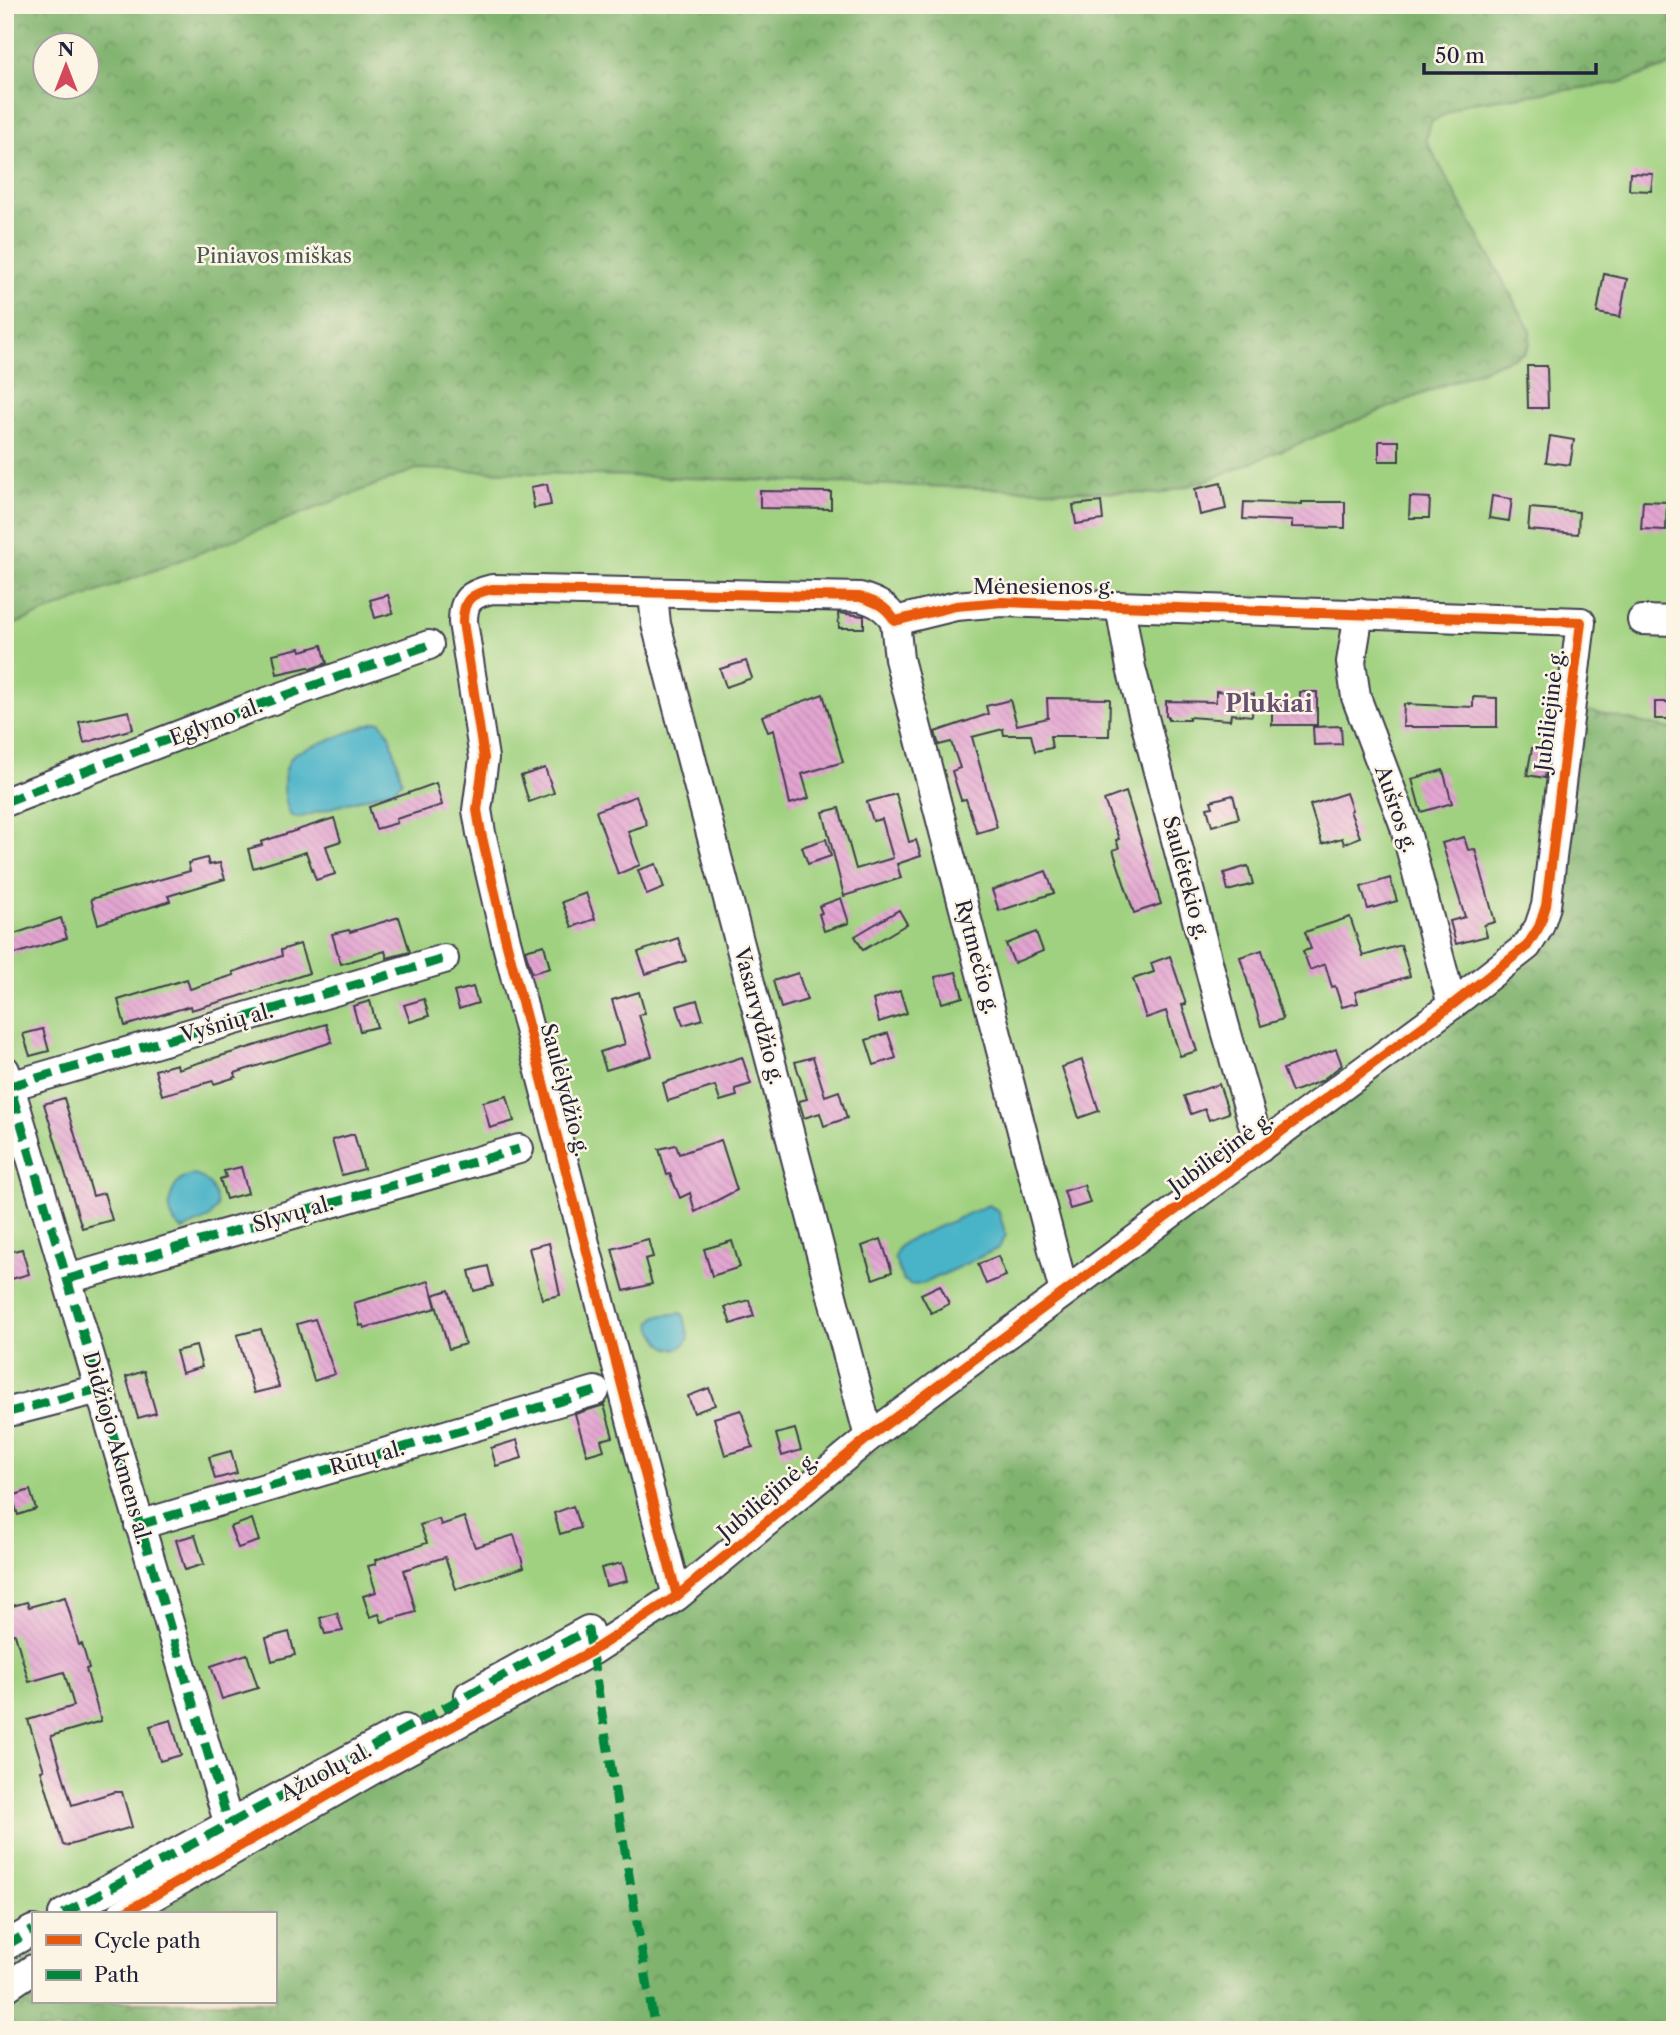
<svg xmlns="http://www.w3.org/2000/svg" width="1680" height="2035" font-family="'Libre Caslon Text',serif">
	<defs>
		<pattern id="forest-crowns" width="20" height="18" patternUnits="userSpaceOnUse" patternTransform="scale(1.75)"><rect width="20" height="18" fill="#80b36e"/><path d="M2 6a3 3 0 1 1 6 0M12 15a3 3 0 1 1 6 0" fill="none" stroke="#68915c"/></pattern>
		<pattern id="building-back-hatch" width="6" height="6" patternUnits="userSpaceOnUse" patternTransform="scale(1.75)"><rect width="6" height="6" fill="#e3a4d1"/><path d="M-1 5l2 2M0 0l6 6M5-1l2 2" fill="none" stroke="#c28db4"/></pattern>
	</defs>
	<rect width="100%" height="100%" fill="#fcf5e5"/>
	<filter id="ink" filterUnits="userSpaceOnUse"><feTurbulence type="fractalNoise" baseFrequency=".0143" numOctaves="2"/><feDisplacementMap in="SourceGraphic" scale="14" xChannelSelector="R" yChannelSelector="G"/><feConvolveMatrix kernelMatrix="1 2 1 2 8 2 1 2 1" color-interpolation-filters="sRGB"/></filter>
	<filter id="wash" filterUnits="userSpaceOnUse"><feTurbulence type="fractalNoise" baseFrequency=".00686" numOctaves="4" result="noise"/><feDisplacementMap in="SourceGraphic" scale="28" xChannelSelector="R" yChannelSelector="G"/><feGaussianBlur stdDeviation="1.57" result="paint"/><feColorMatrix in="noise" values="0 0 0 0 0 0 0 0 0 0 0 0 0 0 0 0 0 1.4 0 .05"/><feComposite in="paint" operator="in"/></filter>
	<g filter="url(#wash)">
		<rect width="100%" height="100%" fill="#efdebd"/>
		<!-- forest -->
		<g fill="url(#forest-crowns)" stroke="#516a54" stroke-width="2" fill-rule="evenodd">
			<path d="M5,5H1668L1675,35V64L1619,83L1464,104L1426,140L1530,330V343L1524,353L1203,482L1158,494L417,469L5,628ZM46,46H88V88H46Z"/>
			<polygon points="1584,709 1675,730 1675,2030 5,2030 5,1961 33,1944 33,2002 275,2002 275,1914 87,1914 1554,915"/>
		</g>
		<!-- garden -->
		<polygon fill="#a0d180" stroke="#617a5e" stroke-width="2" points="1675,64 1675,730 1584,710 1554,915 1538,949 634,1634 87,1914 33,1914 33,1944 5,1961 5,628 417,469 1158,494 1203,482 1525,353 1530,343 1530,330 1426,140 1431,122 1464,104 1619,83"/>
		<!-- water -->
		<g fill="#4ab3c8" stroke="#366a82" stroke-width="2">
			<path d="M375,722H381L390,735L402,781L395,789L298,818L291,816C282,797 280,768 295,753Z"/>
			<path d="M192,1175C208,1176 216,1192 217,1207L209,1218L183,1230C161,1218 168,1179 192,1175Z"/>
			<polygon points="988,1205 998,1210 1006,1235 999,1248 923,1284 912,1285 903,1280 894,1257 899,1247 906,1241"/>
			<path d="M681,1313L684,1316L689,1339C672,1362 656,1341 651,1322L657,1316Z"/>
		</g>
		<g id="blocks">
			<!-- building -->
			<g fill="url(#building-back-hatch)">
				<polygon points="1630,173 1653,174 1651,191 1629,190"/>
				<polygon points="1604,274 1627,279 1620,317 1597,313"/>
				<polygon points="1527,366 1547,366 1548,408 1528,408"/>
				<polygon points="1550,436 1574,440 1570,465 1546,462"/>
				<rect x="1379" y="441" width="20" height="20"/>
				<polygon points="1221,483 1226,509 1200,515 1195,489"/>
				<polygon points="547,484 551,505 534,508 531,487"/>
				<polygon points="760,491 831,492 831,509 760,508"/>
				<polygon points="1492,496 1512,499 1509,521 1489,518"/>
				<polygon points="1410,497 1430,498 1429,518 1409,518"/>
				<polygon points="1643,501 1667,502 1666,530 1641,529"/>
				<polygon points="1101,502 1103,520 1076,524 1073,505"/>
				<polygon points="1244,502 1302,504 1302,502 1345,502 1345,528 1292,527 1292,521 1243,519"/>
				<polygon points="1530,508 1579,512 1578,534 1528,530"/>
				<polygon points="388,595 393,613 375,618 370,600"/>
				<polygon points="838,613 864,616 864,628 839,628"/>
				<polygon points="322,645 327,663 310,669 309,667 277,674 273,654 300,648 301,651"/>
				<polygon points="746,661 752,678 726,687 720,669"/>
				<polygon points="1216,691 1254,694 1252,716 1231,714 1230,720 1189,717 1189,720 1168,720 1168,716 1166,716 1166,701 1216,702"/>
				<polygon points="1300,692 1317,692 1317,725 1272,725 1272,706 1300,706"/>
				<polygon points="823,694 843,762 802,774 809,798 790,804 774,730 768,732 762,716"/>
				<polygon points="1473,697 1497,698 1497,727 1403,727 1404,704 1473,707"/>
				<polygon points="1047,698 1110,699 1109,736 1050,736 1052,748 1035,751 1031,735 1004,735 1003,729 972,737 997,827 977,833 966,799 961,800 952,771 960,768 951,742 939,745 935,732 988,714 986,706 1010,700 1017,725 1048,718"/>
				<rect x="1655" y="702" width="20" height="17"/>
				<polygon points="129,711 133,729 84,743 79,722"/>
				<polygon points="1341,726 1342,744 1314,745 1313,727"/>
				<polygon points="1532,748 1548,751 1545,778 1527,775"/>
				<polygon points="545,768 554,793 529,802 521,776"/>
				<polygon points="1443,770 1452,803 1421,812 1412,779"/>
				<polygon points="436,783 442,805 396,819 397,823 376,829 369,807"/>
				<polygon points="1126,792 1161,904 1134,913 1113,850 1119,848 1116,840 1119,839 1104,800"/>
				<polygon points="1346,793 1352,810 1350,811 1360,837 1344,844 1342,838 1322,844 1310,805"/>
				<polygon points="896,794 909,842 916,840 921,856 897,864 901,878 844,896 823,812 839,808 856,869 893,858 882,819 873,821 867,802"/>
				<polygon points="1233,795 1239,818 1212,826 1207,808 1213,807 1211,801"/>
				<polygon points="636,796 647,825 628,831 640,865 618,874 596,811"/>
				<polygon points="334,818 341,841 326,846 335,874 316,880 306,852 253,868 248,849 262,845 261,842"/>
				<polygon points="1464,837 1468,850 1475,849 1495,922 1484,925 1487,936 1456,944 1450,921 1465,917 1442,843"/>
				<polygon points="826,839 831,856 808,864 802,847"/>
				<polygon points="207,858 209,865 220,863 225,879 168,896 170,901 98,924 91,899 190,871 188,863"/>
				<polygon points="656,864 664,888 647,895 638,870"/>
				<polygon points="1248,866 1253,884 1228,891 1224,873"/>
				<polygon points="1046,871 1054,893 999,911 992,890"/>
				<polygon points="1390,878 1397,901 1368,909 1361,887"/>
				<polygon points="586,893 595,919 572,927 562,902"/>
				<polygon points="841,898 849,923 824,931 819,914 822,913 819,906"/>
				<polygon points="899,910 907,924 863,950 855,936"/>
				<polygon points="399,917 410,952 387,958 385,951 341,964 332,934 349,930 350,932"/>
				<polygon points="1350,917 1363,956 1401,945 1410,976 1355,992 1358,1003 1342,1007 1335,986 1332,987 1325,964 1310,970 1303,951 1311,949 1305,932"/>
				<polygon points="61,918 67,938 5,957 5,937"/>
				<polygon points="1036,932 1043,951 1014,963 1006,944"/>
				<polygon points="678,938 686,961 646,974 638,952"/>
				<polygon points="300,944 309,973 237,997 191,1010 190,1006 125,1026 118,1000 187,979 190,989 234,975 233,972 282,956 281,950"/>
				<polygon points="544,945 550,968 532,973 525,950"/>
				<polygon points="1262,950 1283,1019 1261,1026 1240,957"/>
				<polygon points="1170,956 1186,1004 1182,1005 1197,1051 1180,1056 1166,1011 1146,1018 1133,979 1154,972 1151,963"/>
				<polygon points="956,972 963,997 942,1003 935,977"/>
				<polygon points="798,973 807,1000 781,1008 773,981"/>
				<polygon points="473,987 478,1003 459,1009 454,992"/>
				<polygon points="900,991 907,1013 879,1022 873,1000"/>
				<polygon points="639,992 645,1013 639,1015 652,1056 606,1070 600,1052 625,1044 612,1000"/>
				<polygon points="424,999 429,1016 410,1022 404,1005"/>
				<polygon points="697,1000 703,1019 683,1025 677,1006"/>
				<polygon points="370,1001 377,1027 360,1031 353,1006"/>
				<polygon points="326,1024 332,1042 235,1073 236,1077 214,1084 213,1081 162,1095 155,1070 177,1064 178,1069"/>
				<polygon points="43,1029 49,1051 30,1056 23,1034"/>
				<polygon points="888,1033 896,1058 874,1065 866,1040"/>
				<polygon points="1336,1049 1342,1065 1321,1081 1292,1092 1283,1069"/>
				<polygon points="742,1057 751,1084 735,1089 737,1096 720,1101 715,1086 668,1101 663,1083"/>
				<polygon points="813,1057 825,1096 839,1091 847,1118 824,1126 820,1113 804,1118 799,1101 807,1099 795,1062"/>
				<polygon points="1082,1060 1099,1111 1079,1118 1062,1067"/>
				<polygon points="1219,1084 1229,1113 1209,1120 1205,1109 1191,1114 1184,1096"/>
				<polygon points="507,1096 514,1121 490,1128 483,1102"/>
				<polygon points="64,1098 93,1196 104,1193 112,1220 82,1228 44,1104"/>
				<polygon points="354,1134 364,1169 342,1175 332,1140"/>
				<polygon points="721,1140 737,1190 695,1212 690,1193 680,1198 670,1174 667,1175 659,1149 676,1145 679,1154"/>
				<polygon points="241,1167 248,1193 226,1199 220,1179 226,1177 224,1171"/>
				<polygon points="1084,1185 1090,1203 1070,1209 1064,1191"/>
				<polygon points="648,1239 653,1257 645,1259 652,1284 624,1291 612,1249"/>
				<polygon points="881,1239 892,1272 873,1279 862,1246"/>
				<polygon points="732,1241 740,1267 712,1276 704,1249"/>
				<polygon points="549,1243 560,1295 542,1299 529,1248"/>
				<polygon points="22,1249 29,1274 8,1280 5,1271 5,1253"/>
				<polygon points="998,1256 1006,1276 986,1284 978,1264"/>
				<polygon points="488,1266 493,1286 474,1291 469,1271"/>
				<polygon points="429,1281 436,1308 364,1328 363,1325 360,1326 354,1303"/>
				<polygon points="940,1285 949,1304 931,1313 921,1294"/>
				<polygon points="449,1290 465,1344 449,1349 433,1295"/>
				<polygon points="749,1300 754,1316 731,1324 725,1307"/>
				<polygon points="315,1319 335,1374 314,1381 297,1324"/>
				<polygon points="261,1329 279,1387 254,1393 237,1335"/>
				<polygon points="196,1346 202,1367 182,1373 176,1351"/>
				<polygon points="144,1371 156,1413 138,1418 126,1377"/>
				<polygon points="709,1388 715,1405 694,1413 688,1396"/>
				<polygon points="604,1405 613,1437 601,1440 604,1450 587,1455 575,1414"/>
				<polygon points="741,1410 753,1447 725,1455 714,1418"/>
				<polygon points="795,1429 801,1450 782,1456 776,1434"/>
				<polygon points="517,1440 522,1458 496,1466 491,1448"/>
				<polygon points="231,1451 237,1473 215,1479 209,1457"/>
				<polygon points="30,1490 36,1509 18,1515 12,1496"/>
				<polygon points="573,1506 580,1528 560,1534 554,1513"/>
				<polygon points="464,1517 475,1547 514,1535 524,1567 456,1589 445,1557 404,1570 416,1612 382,1622 379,1614 370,1617 363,1596 376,1592 368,1566 376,1564 375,1560 427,1543 420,1525 439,1519 441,1525"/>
				<polygon points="252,1519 259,1541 238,1548 230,1527"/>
				<polygon points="195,1535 204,1564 185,1570 176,1540"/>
				<polygon points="622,1563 627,1581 606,1586 601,1568"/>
				<polygon points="65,1597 79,1645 82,1644 89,1668 86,1669 101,1721 51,1736 72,1805 114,1792 122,1792 132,1827 66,1846 63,1845 48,1794 41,1771 44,1770 28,1720 74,1706 64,1672 29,1682 15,1634 5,1636 5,1608 27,1602 29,1607"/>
				<polygon points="337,1613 343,1631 325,1634 320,1618"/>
				<polygon points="289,1632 295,1655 272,1661 266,1638"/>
				<polygon points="247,1654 258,1688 222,1699 211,1666"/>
				<polygon points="171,1720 181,1755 160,1761 150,1726"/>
			</g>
		</g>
	</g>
	<g filter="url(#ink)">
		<use href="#blocks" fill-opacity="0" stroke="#413e4e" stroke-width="2"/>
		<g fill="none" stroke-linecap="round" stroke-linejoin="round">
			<!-- minor casing -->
			<g stroke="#413e4e" stroke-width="32">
				<g id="minor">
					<polyline points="653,594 656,624 869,1437"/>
					<polyline points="1120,606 1131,668 1225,1027 1260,1148"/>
					<polyline points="1359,613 1351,662 1356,697 1404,824 1452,1005"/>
					<polyline points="1642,620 1675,621"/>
					<polyline points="895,621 899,659 1064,1292"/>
					<polyline points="5,802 247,709 429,645"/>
					<polyline points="5,1070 229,1825"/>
					<polyline points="10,1086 444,959"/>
					<polyline points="68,1279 519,1149"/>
					<polyline points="5,1413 99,1389"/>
					<polyline points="139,1525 595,1391"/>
					<polyline points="469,1695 588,1630"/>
					<polyline points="63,1914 405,1729"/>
					<path d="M122,1914L386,1762L592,1651L677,1596L869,1437L1452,1005L1527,946L1539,927L1546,906L1581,622L1002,602L956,606L895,621C886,606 876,602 860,597L492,589C471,594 463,599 463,622L484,758L477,810L481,833L506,941L677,1596"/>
					<polyline points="5,1946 33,1930"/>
					<polyline points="5,1988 33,1969"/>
				</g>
			</g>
			<!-- minor -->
			<use href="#minor" stroke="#fff" stroke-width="28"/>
			<!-- quiet -->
			<g stroke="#00873e" stroke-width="9" stroke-dasharray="18 9" stroke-linecap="butt">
				<polyline points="5,802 247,709 429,645"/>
				<polyline points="5,1070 229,1825"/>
				<polyline points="10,1086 444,959"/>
				<polyline points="68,1279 519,1149"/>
				<polyline points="5,1413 99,1389"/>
				<polyline points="139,1525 595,1391"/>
				<polyline points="63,1914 588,1630 655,2030"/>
				<polyline points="5,1946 33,1930"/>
			</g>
			<!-- cycleway casing -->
			<g stroke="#fcf5e5" stroke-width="15">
				<path id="cycleway" d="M122,1914L386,1762L592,1651L677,1596L869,1437L1452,1005L1527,946L1539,927L1546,906L1581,622L1002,602L956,606L895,621C886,606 876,602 860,597L492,589C471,594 463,599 463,622L484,758L477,810L481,833L506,941L677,1596"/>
			</g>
			<!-- cycleway -->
			<use href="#cycleway" stroke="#e8590c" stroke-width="10"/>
		</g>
	</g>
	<g text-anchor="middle" stroke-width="5" stroke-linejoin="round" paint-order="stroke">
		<!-- park labels -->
		<g font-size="21" fill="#485750" stroke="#fcf5e5">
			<text x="274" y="263">Piniavos miškas</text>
		</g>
		<!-- street labels -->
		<g font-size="21" fill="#22223b" stroke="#fcf5e5">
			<text x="1044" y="594">Mėnesienos g.</text>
			<text transform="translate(1550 710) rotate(-83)" y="7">Jubiliejinė g.</text>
			<text transform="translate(216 722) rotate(-21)" y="7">Eglyno al.</text>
			<text transform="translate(1396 809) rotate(71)" y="7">Aušros g.</text>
			<text transform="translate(1186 878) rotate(75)" y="7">Saulėtekio g.</text>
			<text transform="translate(977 957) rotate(75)" y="7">Rytmečio g.</text>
			<text transform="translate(759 1016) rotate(75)" y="7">Vasarvydžio g.</text>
			<text transform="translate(227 1023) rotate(-16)" y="7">Vyšnių al.</text>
			<text transform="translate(565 1090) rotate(75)" y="7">Saulėlydžio g.</text>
			<text transform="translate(1221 1153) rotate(-36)" y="7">Jubiliejinė g.</text>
			<text transform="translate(293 1214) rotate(-16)" y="7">Slyvų al.</text>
			<text transform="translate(117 1448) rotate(74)" y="7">Didžiojo Akmens al.</text>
			<text transform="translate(367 1458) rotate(-16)" y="7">Rūtų al.</text>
			<text transform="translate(768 1496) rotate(-40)" y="7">Jubiliejinė g.</text>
			<text transform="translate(326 1772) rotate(-28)" y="7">Ąžuolų al.</text>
		</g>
		<!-- quarter labels -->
		<g font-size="24" font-weight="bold" fill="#665070" stroke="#fcf5e5">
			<text x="1269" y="712">Plukiai</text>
		</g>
	</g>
	<!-- margin -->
	<rect width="1680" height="2035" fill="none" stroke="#fcf5e5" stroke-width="28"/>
	<!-- legend -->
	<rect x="32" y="1912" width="245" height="91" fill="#fcf5e5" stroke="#a5a1a1" stroke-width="2"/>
	<rect x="46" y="1935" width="35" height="10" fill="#e8590c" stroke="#a5a1a1" stroke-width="2"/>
	<text x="94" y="1948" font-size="21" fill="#22223b">Cycle path</text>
	<rect x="46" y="1970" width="35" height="10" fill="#00873e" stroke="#a5a1a1" stroke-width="2"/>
	<text x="94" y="1982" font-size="21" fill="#22223b">Path</text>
	<!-- north arrow -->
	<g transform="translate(66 66)"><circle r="33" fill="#fcf5e5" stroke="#a5a1a1" stroke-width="2"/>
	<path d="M0-5L12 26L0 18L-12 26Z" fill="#d1495b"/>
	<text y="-10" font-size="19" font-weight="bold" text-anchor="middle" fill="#22223b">N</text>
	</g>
	<!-- scale -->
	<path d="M1424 63v10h172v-10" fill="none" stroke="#22223b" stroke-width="3.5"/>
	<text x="1435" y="63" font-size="21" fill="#22223b" stroke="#fcf5e5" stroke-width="5" paint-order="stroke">50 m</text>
</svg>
